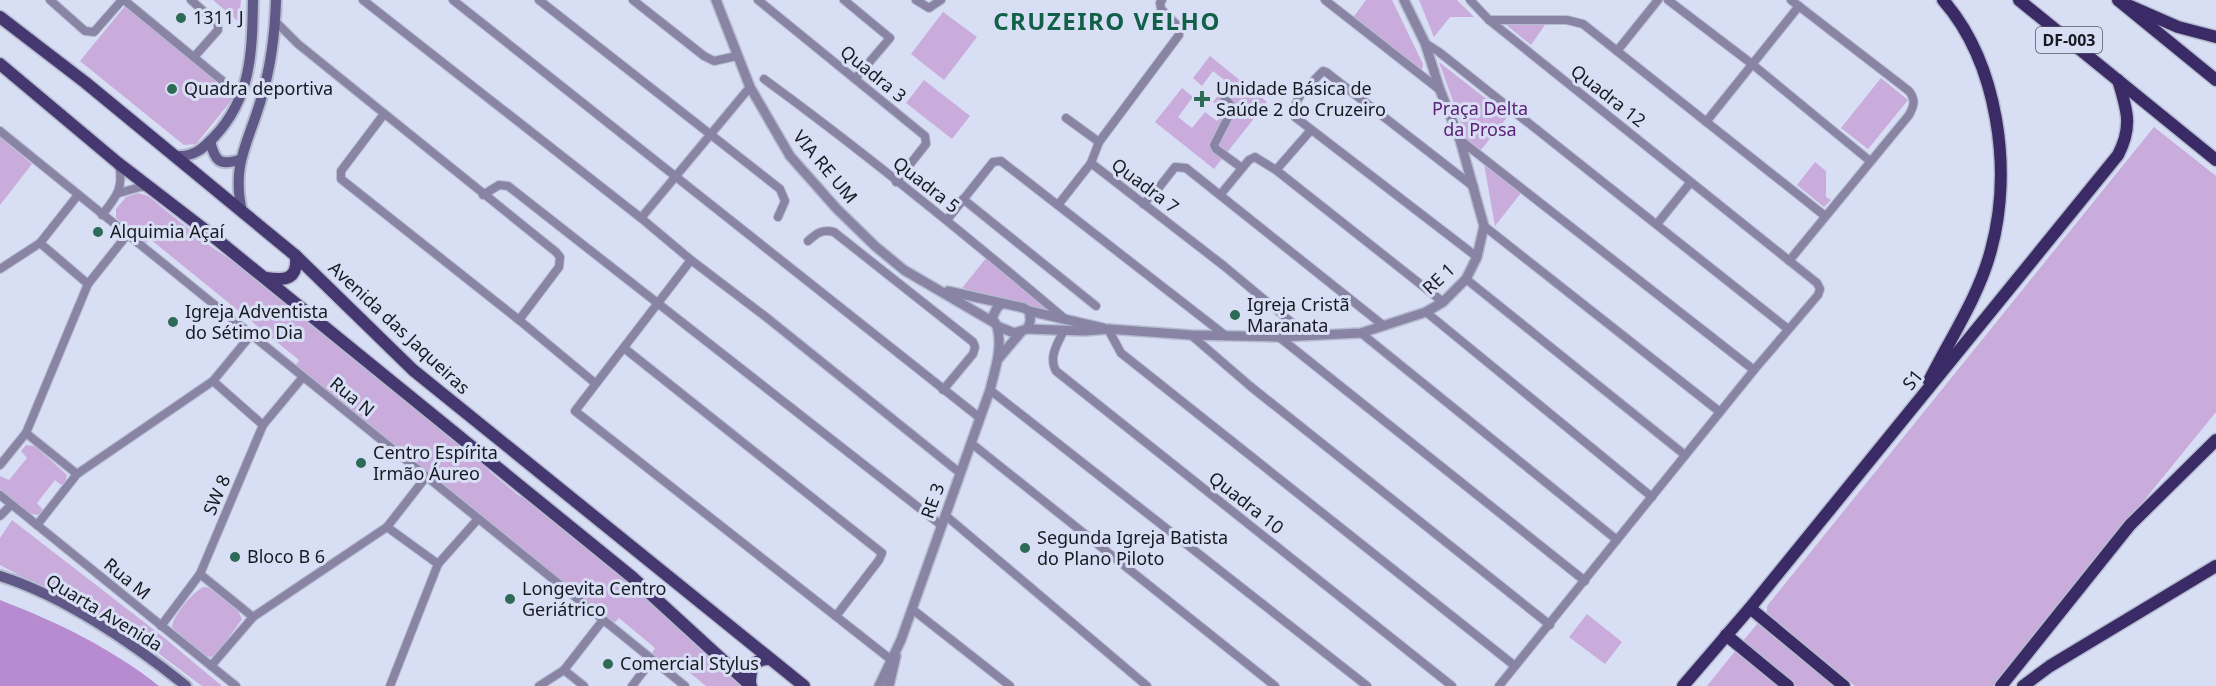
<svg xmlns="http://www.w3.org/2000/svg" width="2216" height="686" font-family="'Noto Sans',sans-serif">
	<rect width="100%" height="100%" fill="#d8dff5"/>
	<!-- green -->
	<g fill="#c9abdc">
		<polygon points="213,0 241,0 239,22"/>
		<polygon points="1366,0 1392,0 1423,64 1422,72 1352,19"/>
		<polygon points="1419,0 1457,0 1474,17 1450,17 1434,37"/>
		<polygon points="125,6 235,96 196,144 184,145 80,61"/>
		<polygon points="943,12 977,37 944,80 911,54"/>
		<polygon points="1547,22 1531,45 1504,23"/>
		<polygon points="1210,56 1267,102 1214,169 1155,122 1182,88 1193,97 1178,117 1192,128 1205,112 1217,121 1224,111 1213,102 1228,83 1213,71 1202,86 1193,78"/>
		<polygon points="1439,62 1508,116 1481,150 1467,140"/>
		<polygon points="1881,78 1908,100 1868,149 1841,128"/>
		<polygon points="924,80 970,116 952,139 906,103"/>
		<polygon points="2154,127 2216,176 2216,412 1993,686 1855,686 1767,614 1767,606"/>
		<polygon points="0,137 32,164 0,205"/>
		<polygon points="1815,162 1826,171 1826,197 1831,200 1824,207 1797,185"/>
		<polygon points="1484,164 1521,193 1495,226"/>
		<polygon points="138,193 148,196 206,243 251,274 477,456 489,471 518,495 539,506 642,590 740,686 706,686 674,660 668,666 652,653 655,648 619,618 614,623 296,365 299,360 150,239 146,243 116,218 116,209 126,197"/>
		<polygon points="987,257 1055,312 962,288"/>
		<polygon points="26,445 35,446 67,475 65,483 61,485 55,480 37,503 43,510 38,515 30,514 0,489 0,476 9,480 27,458 21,451"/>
		<polygon points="12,520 162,636 222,686 202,686 138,638 0,565 0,538"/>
		<path d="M204,587L209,588L238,611L242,619L217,654L211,657L204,656L172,627C172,617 194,590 204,587Z"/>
		<polygon points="1587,614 1622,642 1605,664 1569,637"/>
		<polygon points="1758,623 1836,686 1796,686 1742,642"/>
		<polygon points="1736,650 1781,686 1707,686"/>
	</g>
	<!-- forest -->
	<path fill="#b78bd0" d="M0,600C57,622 111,648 159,686H0Z"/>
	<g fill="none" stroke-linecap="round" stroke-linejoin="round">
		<!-- minor casing -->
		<g stroke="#b5bccf" stroke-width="10">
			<g id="minor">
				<polyline points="50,0 85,31 94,32 122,0"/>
				<polyline points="124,0 241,96"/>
				<polyline points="191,0 218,24 218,30 194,57"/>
				<polyline points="363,0 641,218 691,260 766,317 960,473"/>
				<polyline points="453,0 980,418"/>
				<polyline points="539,0 780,189 785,201 778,217"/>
				<polyline points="633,0 704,56 714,61 737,56"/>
				<polyline points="758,0 925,136 926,144 896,182"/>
				<polyline points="844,0 890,38 855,79"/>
				<polyline points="916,0 929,8 941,0"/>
				<polyline points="1162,0 1160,3 1161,9 1179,27 1179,35 1099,142 1091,163 1224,266 1308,336"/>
				<polyline points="1325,0 1440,90"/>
				<polyline points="1470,0 1489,20 1817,283 1820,289 1818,295 1754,370 1499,686"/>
				<polyline points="1668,0 1752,64 1870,161"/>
				<polyline points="1489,20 1567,20 1583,24 1825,216"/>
				<polyline points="275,21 298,44 556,252 560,257 559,267 519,320"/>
				<polyline points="1425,43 1439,52 1788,329"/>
				<polyline points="1617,51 1658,0"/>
				<path d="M764,79C867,154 967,236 1064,318"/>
				<polyline points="1224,97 1233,108 1214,145 1216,149 1242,168"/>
				<polyline points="384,114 341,171 341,179 519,320 595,383"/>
				<polyline points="1066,118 1099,142"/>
				<polyline points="1706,122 1799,6"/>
				<polyline points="0,131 685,686"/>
				<polyline points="1460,140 1754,370"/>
				<polyline points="1276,170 1311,130"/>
				<path d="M1474,187L1326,72L1323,71L1320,74C1310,85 1290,101 1295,117L1477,257"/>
				<polyline points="119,193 140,187 149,187"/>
				<polyline points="483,195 499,185 508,186 941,525"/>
				<polyline points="1220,195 1249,160 1255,157 1258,159 1276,170 1443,302"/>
				<polyline points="963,199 1096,306"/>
				<polyline points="1143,204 1157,190 1175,167 1186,168 1384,326"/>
				<polyline points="1058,205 1091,163"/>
				<path d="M102,215C116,197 124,189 119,165"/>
				<polyline points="641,218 750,87"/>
				<polyline points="947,220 993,162 1001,161 1226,336"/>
				<polyline points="1657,224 1690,183"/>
				<polyline points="1484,226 1720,412"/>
				<path d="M808,241C817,233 822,229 834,232L973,342L975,347L973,354L943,390"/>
				<polyline points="40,243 88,284 127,235"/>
				<polyline points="691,260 575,411 894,662"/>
				<path d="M1789,261L1909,115C1914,106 1916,100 1909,91L1791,0"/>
				<polyline points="0,269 40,243 78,195"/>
				<polyline points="1466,279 1685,455"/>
				<polyline points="1426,312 1652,497"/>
				<polyline points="1108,329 1121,353 1515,666"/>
				<path d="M1064,330C1058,343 1048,357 1056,371L1452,686"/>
				<polyline points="1361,333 1617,540"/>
				<polyline points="1191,335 1250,386 1550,625"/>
				<polyline points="1279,337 1585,581"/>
				<polyline points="624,348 882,553 879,560 836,616"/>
				<polyline points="213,381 263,425"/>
				<polyline points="990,390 1367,686"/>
				<polyline points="26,433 77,474"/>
				<polyline points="971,443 1275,686"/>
				<polyline points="0,465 26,433 88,284"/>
				<polyline points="0,495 236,686"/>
				<polyline points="945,515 1147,686"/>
				<polyline points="0,516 11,505"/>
				<polyline points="37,525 77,474 213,381 251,335"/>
				<polyline points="387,527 438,564"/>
				<polyline points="200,574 253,617"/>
				<polyline points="912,609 1010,686"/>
				<polyline points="161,626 200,574 263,425 303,377"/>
				<polyline points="211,666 253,617 387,527 426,477"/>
				<polyline points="564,670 584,686"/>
				<polyline points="390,686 438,564 478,519"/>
				<polyline points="539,686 564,670 603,620"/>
				<polyline points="632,686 652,660"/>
			</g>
		</g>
		<!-- tertiary casing -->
		<g stroke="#b5bccf" stroke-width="12">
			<g id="tertiary">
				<polyline points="716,0 750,87 790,156 837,209 875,246 904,270 993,322"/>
				<path d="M948,291L1024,308L1029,311C1031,319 1031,322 1027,329L1014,333L997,326L992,318L997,308L1001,304"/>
				<polyline points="1029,311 1103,328"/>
				<polyline points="1027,329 1085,331 1108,329 1191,335 1279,337 1361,333 1426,312 1443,302 1466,279 1477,257 1484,226 1460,140 1440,90 1425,43 1404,0"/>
				<polyline points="999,358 1021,332"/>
				<path d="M879,686L901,640L990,390C995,369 1003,348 997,326"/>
				<polyline points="889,686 896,656"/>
			</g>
		</g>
		<!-- secondary casing -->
		<g stroke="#b5bccf" stroke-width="14">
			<g id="secondary">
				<path d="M210,141C215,161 219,166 239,160"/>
				<path d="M175,156C194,157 203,149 215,136C252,96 252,51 253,0"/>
				<path d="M242,212C231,162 249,143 262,96C271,65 275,33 276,0"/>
				<path d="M0,576C64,596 134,644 186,686"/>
			</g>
		</g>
		<!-- primary casing -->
		<g stroke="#b5bccf" stroke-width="15">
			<g id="primary">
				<polyline points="0,17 86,83 296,256 413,370 804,686"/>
				<polyline points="0,64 118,163 209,233 632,577 751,686"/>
				<path d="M266,278C286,281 298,279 296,256"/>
				<path d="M750,685C750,670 752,659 769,659"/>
			</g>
		</g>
		<!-- trunk casing -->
		<g stroke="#b5bccf" stroke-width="15">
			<g id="trunk">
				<polyline points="2019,0 2216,160"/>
				<polyline points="2118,0 2216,80"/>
				<polyline points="2130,6 2178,27 2216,37"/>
				<path d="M1929,381C1950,339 1979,296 1991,250C2013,170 1998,63 1943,0"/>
				<polyline points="1750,608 1844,686"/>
				<polyline points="1726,635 1788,686"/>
				<path d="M1683,686L1750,608L2118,155C2133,126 2127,110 2118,80"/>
				<polyline points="2001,686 2130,525 2216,440"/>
				<polyline points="2023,686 2050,666 2216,566"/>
			</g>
		</g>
		<!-- minor -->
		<use href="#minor" stroke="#8984a4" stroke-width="8"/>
		<!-- tertiary -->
		<use href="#tertiary" stroke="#8984a4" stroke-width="9"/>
		<!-- secondary -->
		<use href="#secondary" stroke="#605886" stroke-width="10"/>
		<!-- primary -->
		<use href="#primary" stroke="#453870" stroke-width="12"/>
		<!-- trunk -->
		<use href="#trunk" stroke="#3a2a66" stroke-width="12"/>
	</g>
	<!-- markers -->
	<g fill="#2e6b57" stroke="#d8dff5" stroke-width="2">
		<circle cx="181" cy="18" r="6"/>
		<circle cx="172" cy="89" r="6"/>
		<path d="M1199 90h6v6h6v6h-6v6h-6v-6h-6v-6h6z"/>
		<circle cx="98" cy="232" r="6"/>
		<circle cx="1235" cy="315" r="6"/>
		<circle cx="173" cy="322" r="6"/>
		<circle cx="361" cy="463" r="6"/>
		<circle cx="1025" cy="548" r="6"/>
		<circle cx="235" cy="557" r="6"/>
		<circle cx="510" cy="599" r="6"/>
		<circle cx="608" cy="664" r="6"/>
	</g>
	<g text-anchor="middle" stroke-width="6" stroke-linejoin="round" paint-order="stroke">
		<!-- shield labels -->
		<rect fill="#d8dff5" stroke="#515561" stroke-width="1.5" x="2036" y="27" width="66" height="26" rx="4.5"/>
		<g font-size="16" font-weight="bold" fill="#171a21">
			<text x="2069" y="46">DF-003</text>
		</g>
		<!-- poi labels -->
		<g font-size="18" fill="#171a21" stroke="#d8dff5" text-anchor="start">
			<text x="193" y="24">1311 J</text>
			<text x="184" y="95">Quadra deportiva</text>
			<text x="1216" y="95">Unidade Básica de<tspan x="1216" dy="21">Saúde 2 do Cruzeiro</tspan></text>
			<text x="110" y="238">Alquimia Açaí</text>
			<text x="1247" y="311">Igreja Cristã<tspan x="1247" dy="21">Maranata</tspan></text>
			<text x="185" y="318">Igreja Adventista<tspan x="185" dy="21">do Sétimo Dia</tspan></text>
			<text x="373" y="459">Centro Espírita<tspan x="373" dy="21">Irmão Áureo</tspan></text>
			<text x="1037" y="544">Segunda Igreja Batista<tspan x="1037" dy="21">do Plano Piloto</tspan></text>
			<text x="247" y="563">Bloco B 6</text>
			<text x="522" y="595">Longevita Centro<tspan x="522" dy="21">Geriátrico</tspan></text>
			<text x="620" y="670">Comercial Stylus</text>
		</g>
		<!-- street labels -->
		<g font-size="18" fill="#171a21" stroke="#d8dff5">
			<text transform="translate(873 74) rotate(39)" y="6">Quadra 3</text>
			<text transform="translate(1608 96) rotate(38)" y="6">Quadra 12</text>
			<text transform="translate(825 167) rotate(50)" y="6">VIA RE UM</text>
			<text transform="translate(926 185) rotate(38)" y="6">Quadra 5</text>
			<text transform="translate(1145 186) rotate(37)" y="6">Quadra 7</text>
			<text transform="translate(1439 279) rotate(-43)" y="6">RE 1</text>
			<text transform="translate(399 328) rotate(43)" y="6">Avenida das Jaqueiras</text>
			<text transform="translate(1913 380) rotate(-51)" y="6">S1</text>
			<text transform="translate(352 397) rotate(39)" y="6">Rua N</text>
			<text transform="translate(217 495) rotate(-67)" y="6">SW 8</text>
			<text transform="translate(933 501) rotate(-70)" y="6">RE 3</text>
			<text transform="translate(1246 503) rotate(38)" y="6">Quadra 10</text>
			<text transform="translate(127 579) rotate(39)" y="6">Rua M</text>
			<text transform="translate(104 613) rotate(31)" y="6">Quarta Avenida</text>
		</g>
		<!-- park labels -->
		<g font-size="18" fill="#5a2375" stroke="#d8dff5">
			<text x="1480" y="115">Praça Delta<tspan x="1480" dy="21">da Prosa</tspan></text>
		</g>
		<!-- district labels -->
		<g font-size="24" font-weight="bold" letter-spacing="1.5" fill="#13604a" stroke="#d8dff5">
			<text x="1107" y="30">CRUZEIRO VELHO</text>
		</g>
	</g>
</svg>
